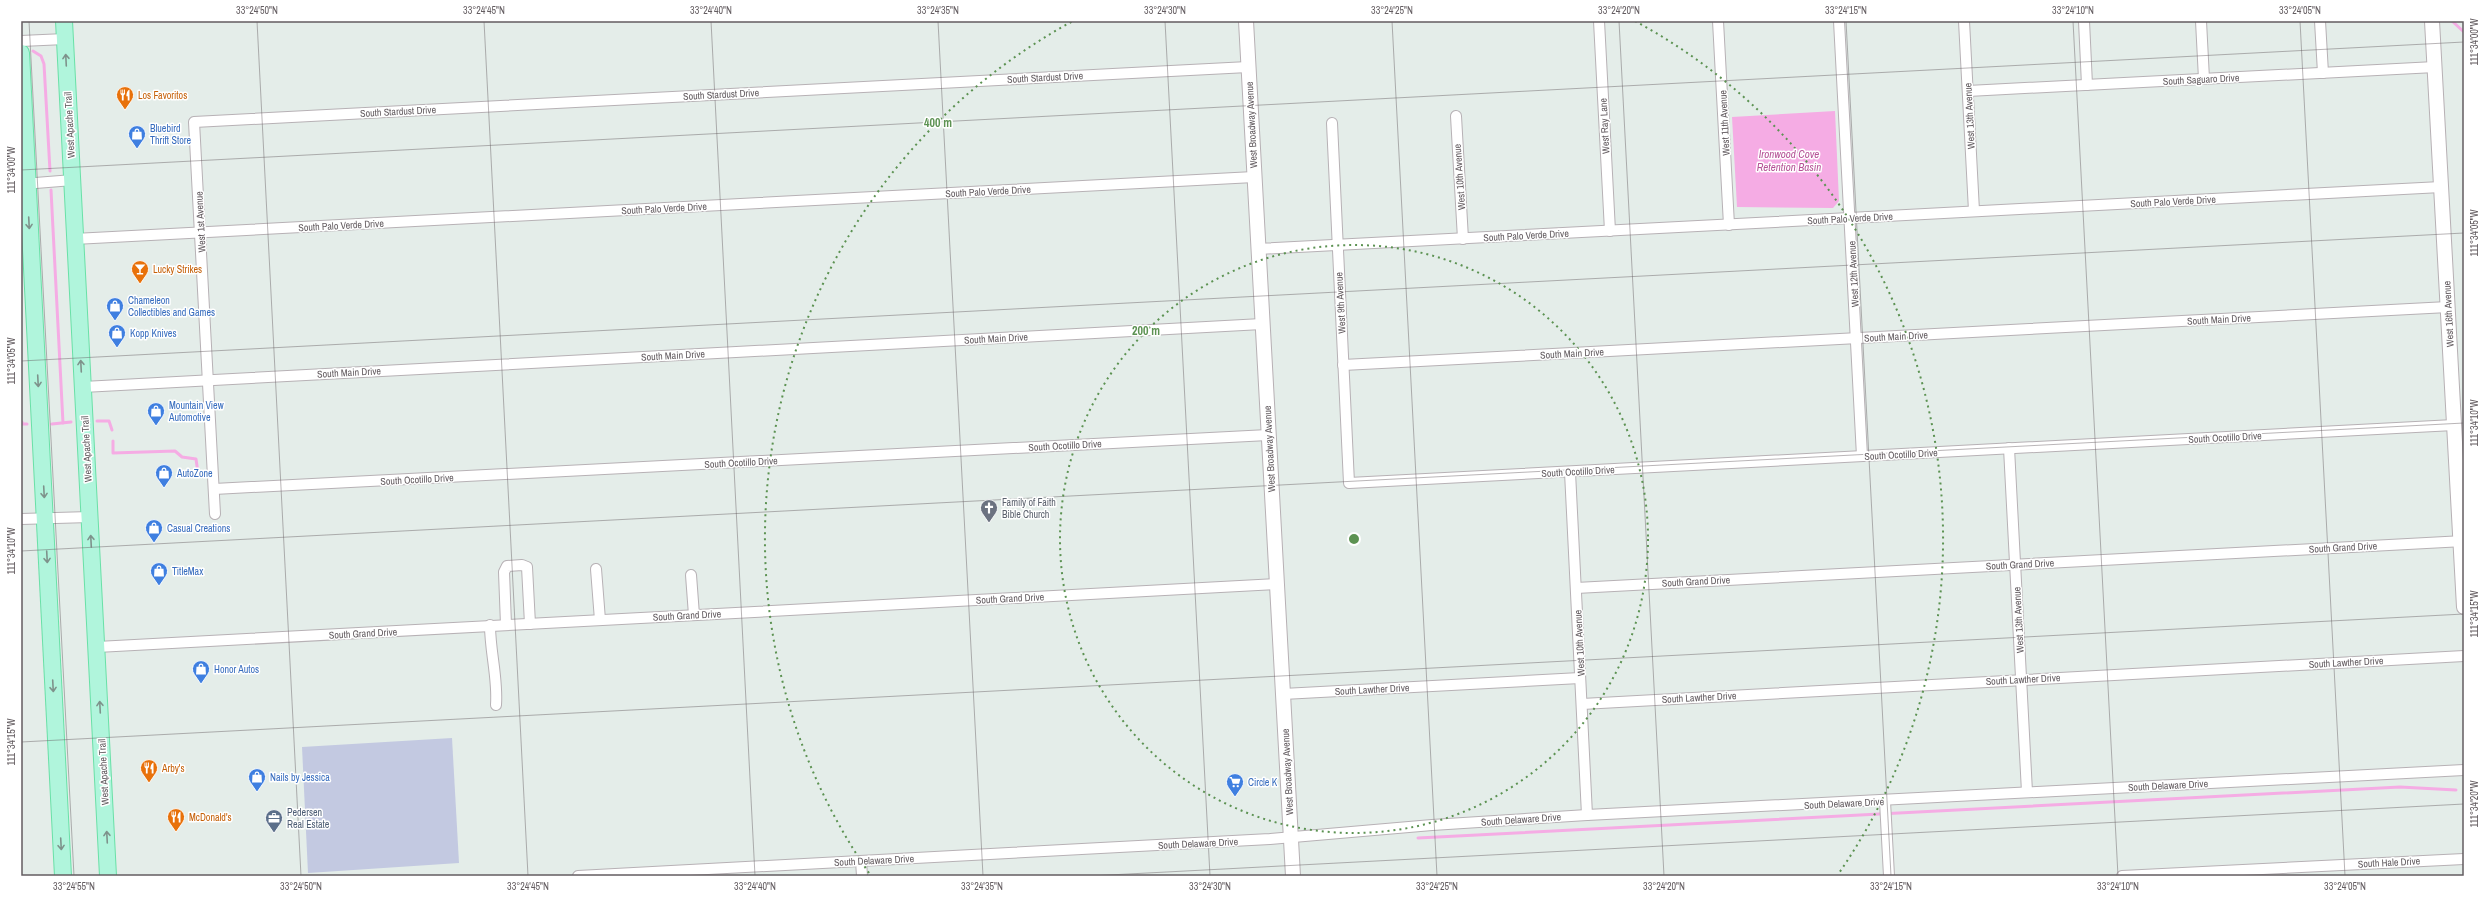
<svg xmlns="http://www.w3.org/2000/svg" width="2485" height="897" font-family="'Archivo Narrow',sans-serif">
	<rect width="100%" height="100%" fill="#e4ede9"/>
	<!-- green -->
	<polygon fill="#c3c9e1" points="452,738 459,863 308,873 302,747"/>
	<!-- water -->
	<polygon fill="#f5ace4" points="1835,111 1839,201 1833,208 1737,207 1732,117"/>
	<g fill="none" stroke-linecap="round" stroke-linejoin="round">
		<!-- stream -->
		<g stroke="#f5ace4" stroke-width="3">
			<polyline points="2452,21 2464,32"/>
			<polyline points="33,51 41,56 44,64 50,171"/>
			<polyline points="51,190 63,423"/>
			<polyline points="97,421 109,421 112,430"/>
			<polyline points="22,422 22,424 27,424"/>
			<polyline points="52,424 71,422"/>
			<polyline points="113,441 113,453 175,451 182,457 196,459 198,473 203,475"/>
			<polyline points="1418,838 2400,787 2456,790"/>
		</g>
		<!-- street casing -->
		<g stroke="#b7b1b5" stroke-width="12">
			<g id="street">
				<polyline points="1599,21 1610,231"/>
				<polyline points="1718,21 1729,225"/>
				<polyline points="1839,21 1862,456"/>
				<polyline points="1964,21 1974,211"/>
				<polyline points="2084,21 2087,85"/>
				<polyline points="2201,21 2204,79"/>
				<polyline points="2320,21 2323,73"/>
				<polyline points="21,41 65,39"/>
				<polyline points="1968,91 2435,67"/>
				<polyline points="1456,116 1463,239"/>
				<polyline points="1332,123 1349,483 2454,425"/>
				<polyline points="23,184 73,180"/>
				<polyline points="74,239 1254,177"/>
				<polyline points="1258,249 2441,187"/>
				<polyline points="1343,365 2448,307"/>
				<polyline points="83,387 1262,324"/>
				<polyline points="2009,448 2027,792"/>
				<polyline points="1570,472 1587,815"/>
				<polyline points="214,489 1268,435"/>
				<polyline points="215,514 194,122 1248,67"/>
				<polyline points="21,519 90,517"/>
				<polyline points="596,569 600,620"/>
				<polyline points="691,575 694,615"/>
				<polyline points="1576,588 2464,541"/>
				<path d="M490,625C490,652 498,678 496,705"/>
				<polyline points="506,625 504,572 507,566 522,565 527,567 530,624"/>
				<polyline points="97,647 1277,584"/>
				<polyline points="1283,694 1580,678"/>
				<polyline points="1582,704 2464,656"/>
				<polyline points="1885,801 1889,876"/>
				<polyline points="861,861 862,876"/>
				<polyline points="578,876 1270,839 1432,825 1587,815 2464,770"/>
				<polyline points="2122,876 2464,859"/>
			</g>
		</g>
		<!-- secondary casing -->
		<g stroke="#b7b0b4" stroke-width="16">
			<g id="secondary">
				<polyline points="1246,21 1293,876"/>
				<polyline points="2432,21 2464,607"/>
			</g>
		</g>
		<!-- primary casing -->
		<g stroke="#69e0a7" stroke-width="18">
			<g id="primary">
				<polyline points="64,21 108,876"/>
				<polyline points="21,53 63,876"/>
			</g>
		</g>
		<!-- street -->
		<use href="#street" stroke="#fff" stroke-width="10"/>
		<!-- secondary -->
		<use href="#secondary" stroke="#fff" stroke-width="14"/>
		<!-- primary -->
		<use href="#primary" stroke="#b0f5dc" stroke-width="16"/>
	</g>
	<!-- one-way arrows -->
	<defs><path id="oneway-shaft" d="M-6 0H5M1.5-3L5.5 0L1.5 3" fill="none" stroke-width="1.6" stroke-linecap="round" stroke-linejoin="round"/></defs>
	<g stroke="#7e928b">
		<use href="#oneway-shaft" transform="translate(66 60) rotate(-93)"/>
		<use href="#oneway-shaft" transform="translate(29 223) rotate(87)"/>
		<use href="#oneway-shaft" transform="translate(81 366) rotate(-93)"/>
		<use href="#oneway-shaft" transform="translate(38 381) rotate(87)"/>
		<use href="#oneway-shaft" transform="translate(44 492) rotate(87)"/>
		<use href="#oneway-shaft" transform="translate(91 541) rotate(-93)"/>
		<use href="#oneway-shaft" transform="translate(47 557) rotate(87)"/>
		<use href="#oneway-shaft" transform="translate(53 686) rotate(87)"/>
		<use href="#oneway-shaft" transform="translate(100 707) rotate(-93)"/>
		<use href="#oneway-shaft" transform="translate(107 837) rotate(-93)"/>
		<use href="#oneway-shaft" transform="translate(61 844) rotate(87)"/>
	</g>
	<!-- ticks -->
	<path fill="none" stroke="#635c60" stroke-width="1" stroke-opacity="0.45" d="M29,21L74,876M257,21L301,876M484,21L528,876M711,21L755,876M938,21L983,876M1165,21L1210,876M1392,21L1437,876M1619,21L1664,876M1846,21L1891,876M2073,21L2118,876M2300,21L2345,876M21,170L2464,42M21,361L2464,233M21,551L2464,423M21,742L2464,614M1090,876L2464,804"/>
	<!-- distance rings -->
	<g fill="none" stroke="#5c9252" stroke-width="2" stroke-dasharray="2 4">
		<circle cx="1354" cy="539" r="294"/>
		<path d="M869 873A589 589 0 0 1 1073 21M1635 21A589 589 0 0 1 1839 873"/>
	</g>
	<!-- icons -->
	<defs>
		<g id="restaurant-pin" transform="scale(0.9)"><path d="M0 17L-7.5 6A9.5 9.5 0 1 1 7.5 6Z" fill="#e8710a" stroke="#fff"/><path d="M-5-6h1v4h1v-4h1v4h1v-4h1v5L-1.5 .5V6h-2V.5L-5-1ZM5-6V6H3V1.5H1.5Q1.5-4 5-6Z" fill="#fff"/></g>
		<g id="shop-pin" transform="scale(0.9)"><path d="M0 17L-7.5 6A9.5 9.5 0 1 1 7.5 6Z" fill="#3f7fe0" stroke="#fff"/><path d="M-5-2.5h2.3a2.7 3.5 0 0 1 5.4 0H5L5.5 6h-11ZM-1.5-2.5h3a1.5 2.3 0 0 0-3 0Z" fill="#fff"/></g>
		<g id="bar-pin" transform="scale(0.9)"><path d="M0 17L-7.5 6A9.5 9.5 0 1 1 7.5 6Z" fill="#e8710a" stroke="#fff"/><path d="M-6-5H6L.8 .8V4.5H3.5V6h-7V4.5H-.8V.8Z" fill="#fff"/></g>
		<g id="church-pin" transform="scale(0.9)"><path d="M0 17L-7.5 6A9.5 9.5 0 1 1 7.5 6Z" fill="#6b7280" stroke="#fff"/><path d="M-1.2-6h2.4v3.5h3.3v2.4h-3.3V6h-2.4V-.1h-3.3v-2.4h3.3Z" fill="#fff"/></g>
		<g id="supermarket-pin" transform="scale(0.9)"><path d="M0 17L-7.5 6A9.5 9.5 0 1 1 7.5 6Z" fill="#3f7fe0" stroke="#fff"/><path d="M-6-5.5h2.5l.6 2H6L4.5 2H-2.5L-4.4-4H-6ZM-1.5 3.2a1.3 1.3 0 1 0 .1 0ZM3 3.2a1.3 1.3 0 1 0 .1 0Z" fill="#fff"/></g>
		<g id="office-pin" transform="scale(0.9)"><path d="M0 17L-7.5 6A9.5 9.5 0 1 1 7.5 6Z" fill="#5c6f8a" stroke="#fff"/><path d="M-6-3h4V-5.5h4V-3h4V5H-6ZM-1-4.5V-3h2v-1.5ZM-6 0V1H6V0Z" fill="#fff"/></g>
	</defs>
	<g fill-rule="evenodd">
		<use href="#restaurant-pin" x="125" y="95"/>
		<use href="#shop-pin" x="137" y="134"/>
		<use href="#bar-pin" x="140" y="269"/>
		<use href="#shop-pin" x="115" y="306"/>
		<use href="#shop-pin" x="117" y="333"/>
		<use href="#shop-pin" x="156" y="411"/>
		<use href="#shop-pin" x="164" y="473"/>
		<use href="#church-pin" x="989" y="508"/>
		<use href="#shop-pin" x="154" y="528"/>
		<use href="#shop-pin" x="159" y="571"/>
		<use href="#shop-pin" x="201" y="669"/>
		<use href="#restaurant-pin" x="149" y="768"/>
		<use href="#shop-pin" x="257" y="777"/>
		<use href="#supermarket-pin" x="1235" y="782"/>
		<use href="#restaurant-pin" x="176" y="817"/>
		<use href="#office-pin" x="274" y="818"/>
	</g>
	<g text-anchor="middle" stroke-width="3" stroke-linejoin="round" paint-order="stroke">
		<!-- street labels -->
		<g font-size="10" fill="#635c60" stroke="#fff">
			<text transform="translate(1045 77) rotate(-3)" y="4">South Stardust Drive</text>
			<text transform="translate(2201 79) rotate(-3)" y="4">South Saguaro Drive</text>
			<text transform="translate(721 94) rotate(-3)" y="4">South Stardust Drive</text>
			<text transform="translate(398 111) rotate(-3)" y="4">South Stardust Drive</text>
			<text transform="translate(1969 116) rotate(-93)" y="4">West 13th Avenue</text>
			<text transform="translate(1724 123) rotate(-93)" y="4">West 11th Avenue</text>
			<text transform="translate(69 125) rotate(-93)" y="4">West Apache Trail</text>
			<text transform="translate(1251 125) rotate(-93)" y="4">West Broadway Avenue</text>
			<text transform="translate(1604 126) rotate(-93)" y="4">West Ray Lane</text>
			<text transform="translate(1459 177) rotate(-94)" y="4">West 10th Avenue</text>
			<text transform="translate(988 191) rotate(-3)" y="4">South Palo Verde Drive</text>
			<text transform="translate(2173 201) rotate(-3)" y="4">South Palo Verde Drive</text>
			<text transform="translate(664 208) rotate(-3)" y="4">South Palo Verde Drive</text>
			<text transform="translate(1850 218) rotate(-3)" y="4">South Palo Verde Drive</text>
			<text transform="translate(200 222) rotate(-93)" y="4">West 1st Avenue</text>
			<text transform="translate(341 225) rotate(-3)" y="4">South Palo Verde Drive</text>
			<text transform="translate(1526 235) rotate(-3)" y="4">South Palo Verde Drive</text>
			<text transform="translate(1853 274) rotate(-93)" y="4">West 12th Avenue</text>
			<text transform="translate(1340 303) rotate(-93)" y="4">West 9th Avenue</text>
			<text transform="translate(2448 314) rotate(-93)" y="4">West 16th Avenue</text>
			<text transform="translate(2219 319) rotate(-3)" y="4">South Main Drive</text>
			<text transform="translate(1896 336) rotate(-3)" y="4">South Main Drive</text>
			<text transform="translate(996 338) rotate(-3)" y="4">South Main Drive</text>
			<text transform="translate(1572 353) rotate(-3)" y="4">South Main Drive</text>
			<text transform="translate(673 355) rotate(-3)" y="4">South Main Drive</text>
			<text transform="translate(349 372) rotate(-3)" y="4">South Main Drive</text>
			<text transform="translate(2225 437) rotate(-3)" y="4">South Ocotillo Drive</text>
			<text transform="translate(1065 445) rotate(-3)" y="4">South Ocotillo Drive</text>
			<text transform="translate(86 449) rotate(-93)" y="4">West Apache Trail</text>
			<text transform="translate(1269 449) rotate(-93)" y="4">West Broadway Avenue</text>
			<text transform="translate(1901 454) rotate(-3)" y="4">South Ocotillo Drive</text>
			<text transform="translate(741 462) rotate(-3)" y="4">South Ocotillo Drive</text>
			<text transform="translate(1578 471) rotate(-3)" y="4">South Ocotillo Drive</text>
			<text transform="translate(417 479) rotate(-3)" y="4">South Ocotillo Drive</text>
			<text transform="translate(2343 547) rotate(-3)" y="4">South Grand Drive</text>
			<text transform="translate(2020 564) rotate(-3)" y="4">South Grand Drive</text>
			<text transform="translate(1696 581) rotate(-3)" y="4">South Grand Drive</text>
			<text transform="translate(1010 598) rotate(-3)" y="4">South Grand Drive</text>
			<text transform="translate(687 615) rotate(-3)" y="4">South Grand Drive</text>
			<text transform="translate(2018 620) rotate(-93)" y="4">West 13th Avenue</text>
			<text transform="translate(363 633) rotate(-3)" y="4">South Grand Drive</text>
			<text transform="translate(1579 643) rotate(-93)" y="4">West 10th Avenue</text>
			<text transform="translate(2346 662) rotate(-3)" y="4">South Lawther Drive</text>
			<text transform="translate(2023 679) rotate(-3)" y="4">South Lawther Drive</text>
			<text transform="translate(1372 689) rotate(-3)" y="4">South Lawther Drive</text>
			<text transform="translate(1699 697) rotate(-3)" y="4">South Lawther Drive</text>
			<text transform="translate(103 772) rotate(-93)" y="4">West Apache Trail</text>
			<text transform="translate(1287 772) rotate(-93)" y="4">West Broadway Avenue</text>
			<text transform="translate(2168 785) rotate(-3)" y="4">South Delaware Drive</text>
			<text transform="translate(1844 803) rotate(-3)" y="4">South Delaware Drive</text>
			<text transform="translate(1521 819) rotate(-4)" y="4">South Delaware Drive</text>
			<text transform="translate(1198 843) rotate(-3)" y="4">South Delaware Drive</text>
			<text transform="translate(874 860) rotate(-3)" y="4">South Delaware Drive</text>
			<text transform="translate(2389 862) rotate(-3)" y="4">South Hale Drive</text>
		</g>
		<!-- food labels -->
		<g font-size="10" fill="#c56008" stroke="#fff" text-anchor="start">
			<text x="138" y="99">Los Favoritos</text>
			<text x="153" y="273">Lucky Strikes</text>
			<text x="162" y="772">Arby's</text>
			<text x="189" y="821">McDonald's</text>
		</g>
		<!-- shop labels -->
		<g font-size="10" fill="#366cbe" stroke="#fff" text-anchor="start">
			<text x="150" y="132">Bluebird<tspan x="150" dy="12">Thrift Store</tspan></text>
			<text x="128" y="304">Chameleon<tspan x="128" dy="12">Collectibles and Games</tspan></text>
			<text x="130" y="337">Kopp Knives</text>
			<text x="169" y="409">Mountain View<tspan x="169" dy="12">Automotive</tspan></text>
			<text x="177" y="477">AutoZone</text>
			<text x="167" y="532">Casual Creations</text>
			<text x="172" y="575">TitleMax</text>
			<text x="214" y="673">Honor Autos</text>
			<text x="270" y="781">Nails by Jessica</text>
			<text x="1248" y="786">Circle K</text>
		</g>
		<!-- worship labels -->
		<g font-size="10" fill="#5b616d" stroke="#fff" text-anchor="start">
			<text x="1002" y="506">Family of Faith<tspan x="1002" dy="12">Bible Church</tspan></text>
		</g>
		<!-- service labels -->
		<g font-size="10" fill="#4e5e75" stroke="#fff" text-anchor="start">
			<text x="287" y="816">Pedersen<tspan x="287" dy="12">Real Estate</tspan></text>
		</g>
		<!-- water labels -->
		<g font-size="11" font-style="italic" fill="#b55296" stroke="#fff">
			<text x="1789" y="158">Ironwood Cove<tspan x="1789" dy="13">Retention Basin</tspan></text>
		</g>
	</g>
	<circle cx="1354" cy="539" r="6" fill="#5c9252" stroke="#fff" stroke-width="2"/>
	<g font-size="12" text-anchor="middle" font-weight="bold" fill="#5c9252" stroke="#fff" stroke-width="3" stroke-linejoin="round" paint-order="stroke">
		<text x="938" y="127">400 m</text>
		<text x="1146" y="335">200 m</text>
	</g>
	<!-- border -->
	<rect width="2485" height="897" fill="none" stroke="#ffffff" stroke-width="44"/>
	<rect x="22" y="22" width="2441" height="853" fill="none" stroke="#635c60" stroke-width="1.5"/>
	<g font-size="10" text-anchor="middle" fill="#635c60">
		<text x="257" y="14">33°24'50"N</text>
		<text x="484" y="14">33°24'45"N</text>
		<text x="711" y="14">33°24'40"N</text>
		<text x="938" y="14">33°24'35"N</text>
		<text x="1165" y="14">33°24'30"N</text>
		<text x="1392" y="14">33°24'25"N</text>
		<text x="1619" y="14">33°24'20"N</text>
		<text x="1846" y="14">33°24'15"N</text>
		<text x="2073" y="14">33°24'10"N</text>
		<text x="2300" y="14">33°24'05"N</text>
		<text transform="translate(2474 42) rotate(-90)" y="4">111°34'00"W</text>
		<text transform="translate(11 170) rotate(-90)" y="4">111°34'00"W</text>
		<text transform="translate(2474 233) rotate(-90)" y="4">111°34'05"W</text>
		<text transform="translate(11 361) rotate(-90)" y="4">111°34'05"W</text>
		<text transform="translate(2474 423) rotate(-90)" y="4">111°34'10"W</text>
		<text transform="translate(11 551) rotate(-90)" y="4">111°34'10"W</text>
		<text transform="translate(2474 614) rotate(-90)" y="4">111°34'15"W</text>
		<text transform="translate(11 742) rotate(-90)" y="4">111°34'15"W</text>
		<text transform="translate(2474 804) rotate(-90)" y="4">111°34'20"W</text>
		<text x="74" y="890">33°24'55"N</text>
		<text x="301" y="890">33°24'50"N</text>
		<text x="528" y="890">33°24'45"N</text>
		<text x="755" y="890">33°24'40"N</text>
		<text x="982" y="890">33°24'35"N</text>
		<text x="1210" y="890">33°24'30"N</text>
		<text x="1437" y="890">33°24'25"N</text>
		<text x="1664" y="890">33°24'20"N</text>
		<text x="1891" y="890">33°24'15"N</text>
		<text x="2118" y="890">33°24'10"N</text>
		<text x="2345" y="890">33°24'05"N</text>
	</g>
</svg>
